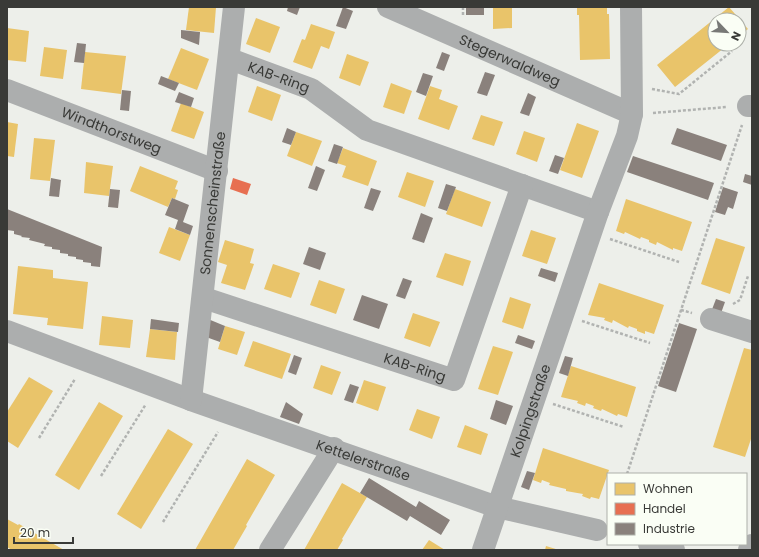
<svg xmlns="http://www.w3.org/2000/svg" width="759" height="557" font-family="Poppins,sans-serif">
	<rect width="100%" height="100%" fill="#edefea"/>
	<!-- homes -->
	<g fill="#e9c46a">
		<polygon points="189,7 216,7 214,33 186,30"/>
		<polygon points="493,7 512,7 512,28 493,29"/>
		<polygon points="577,7 607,7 607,14 609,14 610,59 580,60 579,15 577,15"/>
		<polygon points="729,7 748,29 739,36 739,20 715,20 715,44 729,44 675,87 657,65"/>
		<polygon points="256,18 280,27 270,53 246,44"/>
		<polygon points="311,24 335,32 329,49 321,46 312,69 293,62 302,39 305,40"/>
		<polygon points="7,28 29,31 26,62 7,60"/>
		<polygon points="44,47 67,50 63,79 40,76"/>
		<polygon points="181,48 209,59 197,90 168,79"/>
		<polygon points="85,52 126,56 121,94 81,89"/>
		<polygon points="347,54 369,62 360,86 339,78"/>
		<polygon points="391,83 412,91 404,114 383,107"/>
		<polygon points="257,86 281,95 272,121 248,112"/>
		<polygon points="430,86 442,90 439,99 458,106 449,130 418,119"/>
		<polygon points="181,103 204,112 194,139 171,131"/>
		<polygon points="481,115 503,122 494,146 472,139"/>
		<polygon points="7,122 18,124 14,157 7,156"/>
		<polygon points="577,123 599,131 582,178 560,170"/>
		<polygon points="524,131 545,138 537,162 516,154"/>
		<polygon points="296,132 322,141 312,166 287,156"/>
		<polygon points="34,138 55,140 50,181 30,179"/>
		<polygon points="343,148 377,161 368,186 342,177 346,166 337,163"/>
		<polygon points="86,162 113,166 109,196 84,193"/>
		<polygon points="140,166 178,181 175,189 178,190 175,199 172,198 168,207 130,191"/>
		<polygon points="407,172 434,181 425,207 398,197"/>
		<polygon points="455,189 491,202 482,227 446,214"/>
		<polygon points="626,199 692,222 682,251 673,248 673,250 657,242 656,245 649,242 649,240 641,237 640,239 625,232 624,234 616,231"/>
		<polygon points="169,227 190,235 180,261 159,253"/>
		<polygon points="531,230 556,238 547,264 522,256"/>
		<polygon points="716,238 745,247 730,294 701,284"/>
		<polygon points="225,240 254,249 250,263 254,264 245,290 221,283 227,265 218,262"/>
		<polygon points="445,253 471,261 463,286 436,277"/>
		<polygon points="273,264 300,273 291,298 264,289"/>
		<polygon points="18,266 53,270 53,278 88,282 83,329 47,325 48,318 13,314"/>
		<polygon points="319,280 345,289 336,314 310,305"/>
		<polygon points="599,283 664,305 654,334 645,331 645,334 637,331 637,329 629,326 628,328 613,320 612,323 604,320 605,318 588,315"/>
		<polygon points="510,297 531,304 523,329 502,322"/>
		<polygon points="413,313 440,322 430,347 404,338"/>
		<polygon points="102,316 133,320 130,348 99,345"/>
		<polygon points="225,326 245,332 237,355 218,349"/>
		<polygon points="150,329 177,332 175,360 146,357"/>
		<polygon points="253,341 291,354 282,379 244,366"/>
		<polygon points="493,346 513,352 498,395 478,389"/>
		<polygon points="744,348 752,350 752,436 745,457 713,447"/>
		<polygon points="321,365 341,372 332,395 313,388"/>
		<polygon points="571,366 636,387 627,417 618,414 617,416 602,409 601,411 593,408 594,406 586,403 585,406 577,403 578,401 561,397"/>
		<polygon points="29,377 53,391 18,448 7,441 7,412"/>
		<polygon points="364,380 386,387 378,411 356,403"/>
		<polygon points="99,402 123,416 79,490 55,475"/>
		<polygon points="417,409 440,417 432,439 409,430"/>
		<polygon points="465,425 488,434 481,455 457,447"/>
		<polygon points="168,429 193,444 141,529 117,514"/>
		<polygon points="543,448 609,470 599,499 591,497 590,499 582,496 583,494 566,491 566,489 549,485 550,483 542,480 541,483 533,480"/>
		<polygon points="247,459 275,475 246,525 247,526 233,550 195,550"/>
		<polygon points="342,483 367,497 342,539 343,540 337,550 304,550"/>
		<polygon points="7,519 18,525 19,524 64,550 12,550 7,547"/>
		<polygon points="429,540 445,550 422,550"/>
		<polygon points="546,546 559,550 545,550"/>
	</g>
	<!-- shops -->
	<polygon fill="#e76f51" points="233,178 251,184 247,195 230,189"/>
	<!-- industry -->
	<g fill="#8a817c">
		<polygon points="288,7 300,7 297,15 287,11"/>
		<polygon points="343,7 353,11 346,29 336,26"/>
		<rect x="466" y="7" width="18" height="8"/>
		<polygon points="181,30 200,32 199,45 181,38"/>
		<polygon points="77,43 86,44 84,63 74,62"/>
		<polygon points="442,52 450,55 444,71 436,68"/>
		<polygon points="485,72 495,75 487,96 477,93"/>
		<polygon points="423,73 433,76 426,96 416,92"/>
		<polygon points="161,76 179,83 175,91 158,84"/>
		<polygon points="122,90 131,91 129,111 120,110"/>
		<polygon points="179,92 194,98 191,107 175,102"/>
		<polygon points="528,93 536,97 529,116 520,113"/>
		<polygon points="287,128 296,132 291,145 282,142"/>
		<polygon points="677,128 727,145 721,161 671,144"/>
		<polygon points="334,144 343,147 337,164 328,161"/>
		<polygon points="555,155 564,158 558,174 549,171"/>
		<polygon points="633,156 714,183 708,200 627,172"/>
		<polygon points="316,166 325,170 317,191 308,188"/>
		<polygon points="745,174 752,176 752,185 743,182"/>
		<polygon points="51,178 61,180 59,197 49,196"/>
		<polygon points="446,184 456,187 447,211 438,208"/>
		<polygon points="723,187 738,192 733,209 728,207 725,215 715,212"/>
		<polygon points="371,188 381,191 373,211 364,208"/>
		<polygon points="110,189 120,190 118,208 108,207"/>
		<polygon points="172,198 189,205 183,222 193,226 190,235 175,229 178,220 165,215"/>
		<polygon points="7,209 102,247 100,267 91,266 91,263 83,262 83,260 76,259 76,257 68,256 68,254 60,253 60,250 52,249 52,247 44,246 45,244 29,240 30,238 21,237 22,236 14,234 14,231 7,230"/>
		<polygon points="421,213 433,218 424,243 412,239"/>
		<polygon points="309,247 326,253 320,270 303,264"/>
		<polygon points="541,268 558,273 555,282 538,276"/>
		<polygon points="403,278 412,281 405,299 396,296"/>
		<polygon points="362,295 388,304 379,329 353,320"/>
		<polygon points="716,299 725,302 720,316 711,312"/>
		<polygon points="151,319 179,323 178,332 150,329"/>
		<polygon points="208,319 225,326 220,342 206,337"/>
		<polygon points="679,323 697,329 676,392 658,386"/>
		<polygon points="518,335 535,341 532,349 515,343"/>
		<polygon points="294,355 302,358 296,375 288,372"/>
		<polygon points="565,356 573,358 568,376 559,373"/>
		<polygon points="350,384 359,387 353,403 344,400"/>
		<polygon points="496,400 513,406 506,425 490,419"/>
		<polygon points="286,402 303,414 299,424 280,417"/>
		<polygon points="527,471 535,473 529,490 521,487"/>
		<polygon points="369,478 416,507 419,501 450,520 441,535 410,516 407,521 360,493"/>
	</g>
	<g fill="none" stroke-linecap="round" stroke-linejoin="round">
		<!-- path -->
		<g stroke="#b1b3b1" stroke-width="2.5" stroke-dasharray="3 2" stroke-linecap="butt">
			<polyline points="463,7 463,16"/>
			<polyline points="652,89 679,94 732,51"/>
			<polyline points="653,113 727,107"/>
			<polyline points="610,239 679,262"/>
			<polyline points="733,304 740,300 748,276"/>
			<polyline points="681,310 692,313"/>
			<polyline points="582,321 650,343"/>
			<polyline points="553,404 624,427"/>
			<polyline points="39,438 75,379"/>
			<polyline points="627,474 742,125"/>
			<polyline points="101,476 146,404"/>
			<polyline points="163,522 218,432"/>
		</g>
		<!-- minor -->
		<g stroke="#acaeae" stroke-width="22">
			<path id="s1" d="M388,7L632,114"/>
			<path id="s2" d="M230,59L311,89L367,130L598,212"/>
			<path id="s3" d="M7,90L217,171"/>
			<polyline points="748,106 752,106"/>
			<path id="s4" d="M204,298L454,380L522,185"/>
			<polyline points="711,319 752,332"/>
			<path id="s5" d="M7,331L191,400L497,507L597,530"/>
			<path id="s6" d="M191,400L234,7"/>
			<polyline points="649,544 674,550"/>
			<polyline points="270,550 334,448"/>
			<path id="s7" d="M483,550L598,212L627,136L632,114L631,7"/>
			<polyline points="749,550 752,545"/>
		</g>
	</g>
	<g text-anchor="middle" stroke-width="4" stroke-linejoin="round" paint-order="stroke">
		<!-- street labels -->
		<g font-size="14" fill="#393a37" stroke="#fafef5">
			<text dy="5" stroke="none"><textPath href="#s1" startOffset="133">Stegerwaldweg</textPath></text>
			<text dy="5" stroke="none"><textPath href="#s2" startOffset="52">KAB-Ring</textPath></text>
			<text dy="5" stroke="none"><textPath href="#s3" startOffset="112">Windthorstweg</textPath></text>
			<text dy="5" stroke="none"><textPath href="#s6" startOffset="198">Sonnenscheinstraße</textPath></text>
			<text dy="5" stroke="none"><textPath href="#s4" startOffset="222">KAB-Ring</textPath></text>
			<text dy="5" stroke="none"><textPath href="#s7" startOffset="147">Kolpingstraße</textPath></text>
			<text dy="5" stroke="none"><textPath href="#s5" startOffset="379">Kettelerstraße</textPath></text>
		</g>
	</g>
	<!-- border -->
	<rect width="759" height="557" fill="none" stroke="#393a37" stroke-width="16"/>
	<!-- legend -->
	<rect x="607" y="473" width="140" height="72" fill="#fafef5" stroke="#adb0a9"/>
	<rect x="615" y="483" width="20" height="12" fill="#e9c46a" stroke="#adb0a9"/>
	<text x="643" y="493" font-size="12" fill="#393a37">Wohnen</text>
	<rect x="615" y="503" width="20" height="12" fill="#e76f51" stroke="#adb0a9"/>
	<text x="643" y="513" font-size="12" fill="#393a37">Handel</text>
	<rect x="615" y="523" width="20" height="12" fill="#8a817c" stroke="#adb0a9"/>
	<text x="643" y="533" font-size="12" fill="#393a37">Industrie</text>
	<!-- north arrow -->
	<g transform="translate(727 32) rotate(115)"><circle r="19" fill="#fafef5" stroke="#adb0a9"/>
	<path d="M0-3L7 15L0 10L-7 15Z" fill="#787976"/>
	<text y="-6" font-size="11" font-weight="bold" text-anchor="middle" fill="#393a37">N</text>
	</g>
	<!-- scale -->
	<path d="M14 537v6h59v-6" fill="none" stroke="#393a37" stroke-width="2"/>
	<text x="20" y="537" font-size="12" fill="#393a37" stroke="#fafef5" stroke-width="3" paint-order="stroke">20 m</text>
</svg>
